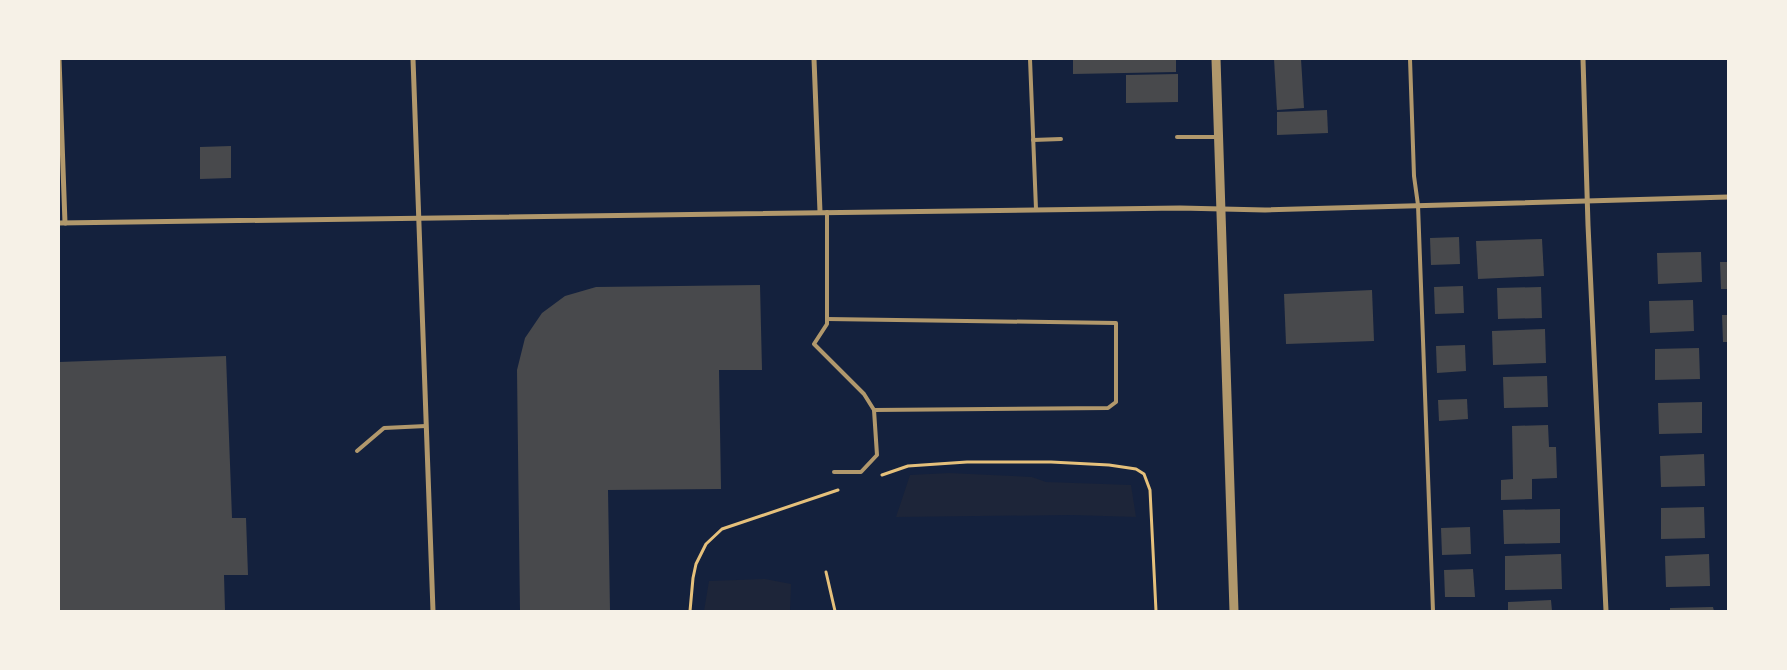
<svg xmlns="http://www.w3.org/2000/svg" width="1787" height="670" font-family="Jost,sans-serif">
	<rect width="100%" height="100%" fill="#14213d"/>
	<!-- green -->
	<g fill="#1d2539">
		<polygon points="949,473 1032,477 1046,482 1131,485 1136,517 1072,515 896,517 910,475"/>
		<polygon points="765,579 791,584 790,611 704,611 709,581"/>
	</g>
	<!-- building -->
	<g fill="#48494c">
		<polygon points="1073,59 1176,59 1176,72 1073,74"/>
		<polygon points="1274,59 1301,59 1304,108 1277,110"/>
		<polygon points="1178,74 1178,102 1126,103 1126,75"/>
		<polygon points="1327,110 1328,133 1277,135 1277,112"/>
		<polygon points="231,146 231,178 200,179 200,147"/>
		<polygon points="1459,237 1460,264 1431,265 1430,238"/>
		<polygon points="1542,239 1544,276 1478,279 1476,241"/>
		<polygon points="1701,252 1702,282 1658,284 1657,253"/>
		<polygon points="1720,262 1728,262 1728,289 1721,289"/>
		<polygon points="760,285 762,370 719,370 721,489 608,490 610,611 520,611 517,370 525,338 542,313 565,296 596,287"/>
		<polygon points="1463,286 1464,313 1435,314 1434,287"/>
		<polygon points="1541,287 1542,318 1498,319 1497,288"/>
		<polygon points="1372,290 1374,341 1286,344 1284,294"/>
		<polygon points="1693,300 1694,331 1650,333 1649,301"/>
		<polygon points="1722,315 1728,315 1728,342 1723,342"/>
		<polygon points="1545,329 1546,363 1493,365 1492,331"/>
		<polygon points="1465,345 1466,371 1437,373 1436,346"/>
		<polygon points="1699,348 1700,379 1655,380 1655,349"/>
		<polygon points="226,356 232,518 246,518 248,575 224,575 225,611 59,611 59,362"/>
		<polygon points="1547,376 1548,407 1504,408 1503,377"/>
		<polygon points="1467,399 1468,419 1439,421 1438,400"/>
		<polygon points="1702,402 1702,433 1659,434 1658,403"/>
		<polygon points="1548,425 1549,447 1556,447 1557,478 1532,479 1532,499 1501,500 1501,480 1513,479 1512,426"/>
		<polygon points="1704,454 1705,486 1661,487 1660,456"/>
		<polygon points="1704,507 1705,538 1661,539 1661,508"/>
		<polygon points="1560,509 1560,543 1504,544 1503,510"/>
		<polygon points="1470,527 1471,554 1442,555 1441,528"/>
		<polygon points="1561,554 1562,589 1505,590 1505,556"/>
		<polygon points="1709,554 1710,586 1666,587 1665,556"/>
		<polygon points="1473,569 1475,597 1445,597 1444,570"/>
		<polygon points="1551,600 1552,611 1508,611 1508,602"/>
		<polygon points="1713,607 1714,611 1670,611 1670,608"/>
	</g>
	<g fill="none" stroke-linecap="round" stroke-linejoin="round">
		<!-- path -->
		<g stroke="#e5c07b" stroke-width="3">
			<polyline points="882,475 908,466 967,462 1051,462 1109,465 1136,469 1144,474 1150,490 1156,611"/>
			<polyline points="826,572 835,611"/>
			<polyline points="690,611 693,578 696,564 706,544 722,529 838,490"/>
		</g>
		<!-- service -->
		<g stroke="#b1986c" stroke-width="4">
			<polyline points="1030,59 1036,209"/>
			<polyline points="1410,59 1414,176 1418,205 1433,611"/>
			<polyline points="1177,137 1219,137"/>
			<polyline points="1033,140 1061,139"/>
			<polyline points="827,212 827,324 814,344 864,394 874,410 877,455 861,472 834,472"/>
			<polyline points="827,319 1116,323 1116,402 1108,408 874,410"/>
			<polyline points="357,451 384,428 426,426"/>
		</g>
		<!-- minor -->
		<g stroke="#b1986c" stroke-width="5">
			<polyline points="59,59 65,223"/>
			<polyline points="413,59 433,611"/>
			<polyline points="814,59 820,212"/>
			<polyline points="1583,59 1588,225 1606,611"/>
			<polyline points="59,223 1180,208 1265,210 1728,197"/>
		</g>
		<!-- tertiary -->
		<polyline stroke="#b1986c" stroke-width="9" points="1216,59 1234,611"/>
	</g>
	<!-- border -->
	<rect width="1787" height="670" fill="none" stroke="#f6f1e7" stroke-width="120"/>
</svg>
